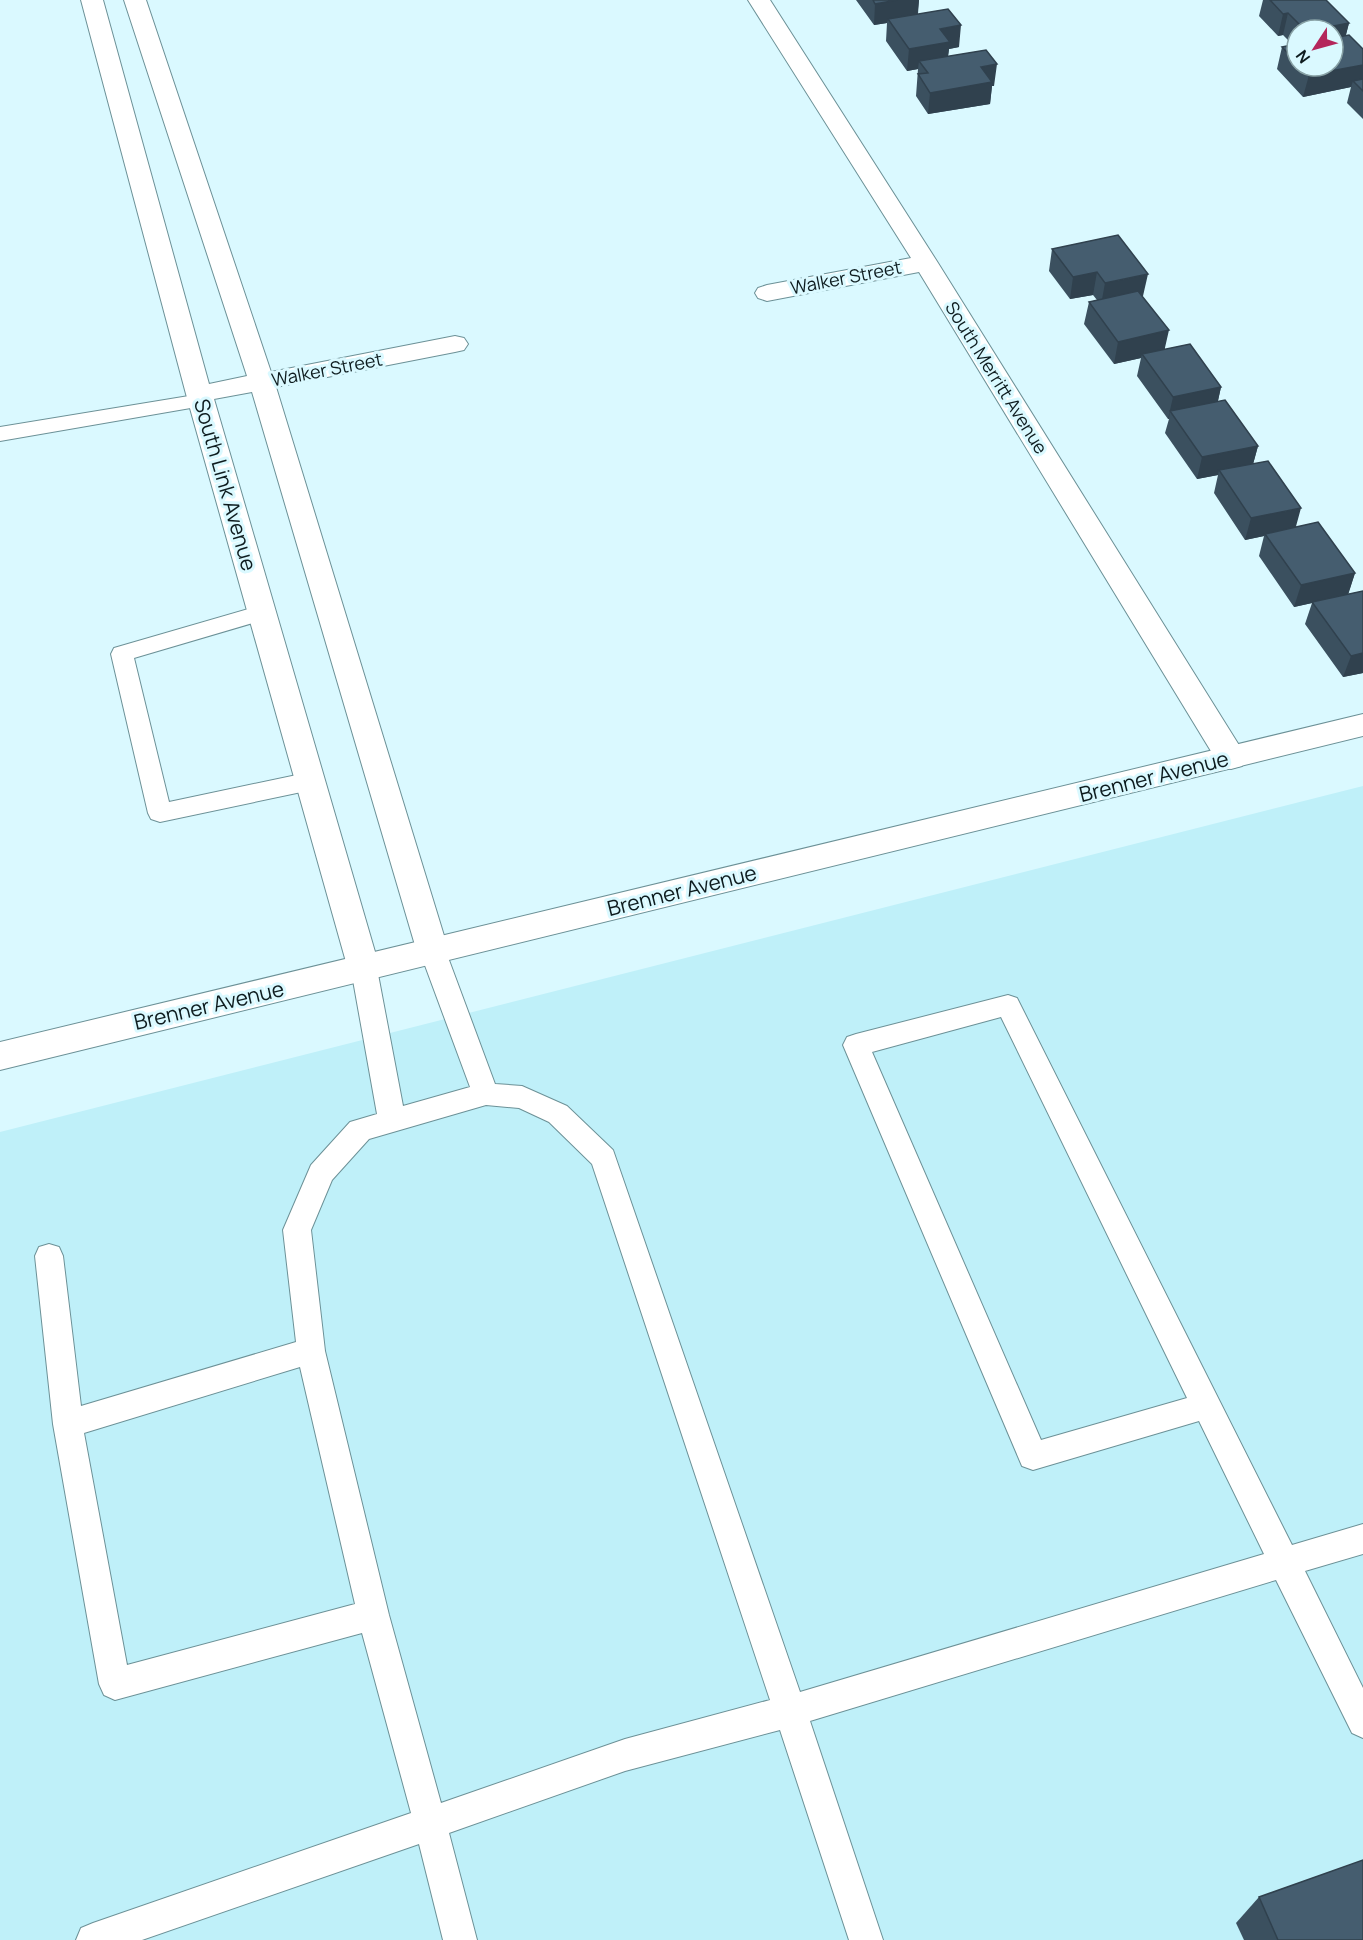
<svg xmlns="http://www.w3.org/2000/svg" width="1363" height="1940" font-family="Manrope,sans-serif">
	<rect width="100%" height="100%" fill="#daf9ff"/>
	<!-- built -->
	<polygon fill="#bff0f9" points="1363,786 1363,1940 0,1940 0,1132"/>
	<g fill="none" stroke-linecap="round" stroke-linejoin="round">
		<!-- service casing -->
		<g stroke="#6c9197" stroke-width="2">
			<g id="service">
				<polygon points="201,394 208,395 211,400 208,405 0,441 0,427"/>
				<polygon points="262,605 270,608 273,613 270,618 134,658 169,802 311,772 319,775 323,781 319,787 311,790 160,822 151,819 148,813 111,654 114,648"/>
				<path d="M433,942L442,945L446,952L495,1084L522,1086L567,1106L613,1150L800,1692L1264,1554L1199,1421L1033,1470L1022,1466L843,1045L847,1037L856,1034L1008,995L1017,998L1292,1545L1363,1524V1554L1305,1571L1363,1688V1738L1352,1733L1276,1580L810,1721L883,1940H849L780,1730L625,1771L449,1833L477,1940H443L419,1844L142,1940H76L81,1928L93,1923L411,1813L362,1633L115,1700L104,1695L99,1684L53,1424L35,1256L39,1247L49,1244L59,1247L63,1256L81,1406L296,1342L283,1230L311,1165L350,1122L377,1114L351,969L355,962L364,959L373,962L377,969L403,1106L470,1087L420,952L424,945ZM1001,1017L1187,1398L1041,1440L872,1052ZM486,1105L519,1108L549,1122L592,1164L770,1700L625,1739L441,1803L389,1615L325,1351L311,1230L332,1180L369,1139ZM300,1367L355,1604L127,1665L84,1433Z"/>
			</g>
		</g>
		<!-- minor casing -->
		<g stroke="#6c9197" stroke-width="2">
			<g id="minor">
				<polygon points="81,0 103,0 209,384 247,376 124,0 146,0 271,372 455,336 464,338 468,344 464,350 455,352 276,387 449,952 445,961 433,965 421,961 417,952 252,392 214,399 380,969 376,978 364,982 352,978 348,969 186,394"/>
				<polygon points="748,0 770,0 938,263 1242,750 1246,758 1242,766 1231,769 1220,766 919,272 767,301 758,298 755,293 758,288 767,285 911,258"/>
			</g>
		</g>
		<!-- tertiary casing -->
		<g stroke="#6c9197" stroke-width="2">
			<polygon id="tertiary" points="1363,714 1363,736 0,1070 0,1042"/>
		</g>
		<!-- service -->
		<use href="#service" fill="#fff" fill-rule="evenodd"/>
		<!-- minor -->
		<use href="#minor" fill="#fff" fill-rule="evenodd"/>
		<!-- tertiary -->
		<use href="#tertiary" fill="#fff" fill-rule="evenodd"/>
	</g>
	<!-- wall -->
	<g fill="#3b505f" fill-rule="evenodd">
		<polygon points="856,0 919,0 918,14 959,47 949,49 948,56 994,86 992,86 990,104 928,114 916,96 918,69 907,71 886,41 887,23 874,25"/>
		<path d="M1263,0H1326L1349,23L1346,35L1363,49V119L1347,103L1351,87L1303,97L1277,69L1282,47L1293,45L1283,35L1278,36L1259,16ZM1297,30H1333V66H1297Z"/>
		<polygon points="1052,249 1143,296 1142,296 1165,349 1221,387 1218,401 1258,446 1253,464 1295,527 1355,573 1348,594 1363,591 1363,673 1343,677 1305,624 1312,603 1294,607 1259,556 1264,536 1245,540 1214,493 1218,475 1197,479 1165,433 1169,419 1168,419 1137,376 1141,358 1114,364 1084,324 1089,302 1097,300 1093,295 1070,299 1049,271"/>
		<polygon points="1259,1897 1363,1940 1244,1940 1236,1923"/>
	</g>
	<!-- shaded-wall -->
	<g fill="#30414e">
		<polygon points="897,0 919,0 917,18 888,19 887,23 874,25 875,4"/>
		<polygon points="1288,13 1283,35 1278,36 1283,14"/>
		<polygon points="1349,23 1343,45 1333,47 1333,30 1313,30"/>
		<polygon points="961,25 959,47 949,49 947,64 919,61 918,69 907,71 909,49 940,29"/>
		<polygon points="997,64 994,86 992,86 990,104 928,114 930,93 981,67"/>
		<polygon points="1363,65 1363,85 1353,81 1351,87 1303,97 1309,75"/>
		<polygon points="1097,272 1093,295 1070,299 1073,277"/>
		<polygon points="1148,274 1143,296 1101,305 1105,283"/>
		<polygon points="1169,330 1164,352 1142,354 1141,358 1114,364 1118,342"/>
		<polygon points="1221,387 1216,409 1170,411 1169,419 1168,419 1173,397"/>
		<polygon points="1258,446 1252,468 1219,470 1218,475 1197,479 1202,457"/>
		<polygon points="1301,508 1295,530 1265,534 1264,536 1245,540 1251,518"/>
		<polygon points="1355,573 1348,595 1294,607 1301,585"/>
		<polygon points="1363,653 1363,673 1343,677 1351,656"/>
	</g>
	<!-- building -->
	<g fill="#455d6f" stroke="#30414e" stroke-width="1.5">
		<polygon points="873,0 897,0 875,4"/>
		<polygon points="1270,0 1326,0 1349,23 1313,30 1305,30 1288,13 1283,14"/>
		<polygon points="948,9 961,25 940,29 950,42 909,49 888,19"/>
		<polygon points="1349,35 1363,49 1363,65 1309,75 1300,66 1333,66 1333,38"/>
		<polygon points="1297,44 1297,63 1282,47"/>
		<polygon points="986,50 997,64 981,67 992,82 930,93 918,74 928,73 919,61"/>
		<polygon points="1363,79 1363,91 1353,81"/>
		<polygon points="1118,235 1148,274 1105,283 1097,272 1073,277 1052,249"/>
		<polygon points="1138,291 1169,330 1118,342 1089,302"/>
		<polygon points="1190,344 1221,387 1173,397 1142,354"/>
		<polygon points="1225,400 1258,446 1202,457 1170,411"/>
		<polygon points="1268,461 1301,508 1251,518 1219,470"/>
		<polygon points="1318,522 1355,573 1301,585 1265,534"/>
		<polygon points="1363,591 1363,653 1351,656 1312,602"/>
		<polygon points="1363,1860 1363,1940 1278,1940 1259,1897"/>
	</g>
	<g text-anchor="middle" stroke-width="6" stroke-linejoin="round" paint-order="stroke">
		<!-- far-street labels -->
		<g font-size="18" fill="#0e1c1f" stroke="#daf9ff">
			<text transform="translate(846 278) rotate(-11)" y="6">Walker Street</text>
			<text transform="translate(327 370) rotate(-11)" y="6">Walker Street</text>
			<text transform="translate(996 378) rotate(58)" y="6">South Merritt Avenue</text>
		</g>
		<!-- street labels -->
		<g font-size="21" fill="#0e1c1f" stroke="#daf9ff">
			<text transform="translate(225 485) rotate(74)" y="7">South Link Avenue</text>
			<text transform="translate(1154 777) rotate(-14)" y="7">Brenner Avenue</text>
			<text transform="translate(682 891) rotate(-14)" y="7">Brenner Avenue</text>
			<text transform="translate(209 1006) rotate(-13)" y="7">Brenner Avenue</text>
		</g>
	</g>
	<!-- north arrow -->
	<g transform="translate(1315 48) rotate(234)"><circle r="28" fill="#daf9ff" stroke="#88a1a5" stroke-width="1.5"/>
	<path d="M0-4.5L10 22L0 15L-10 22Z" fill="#b4265b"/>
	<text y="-9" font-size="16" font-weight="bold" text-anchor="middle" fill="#0e1c1f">N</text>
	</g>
</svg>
